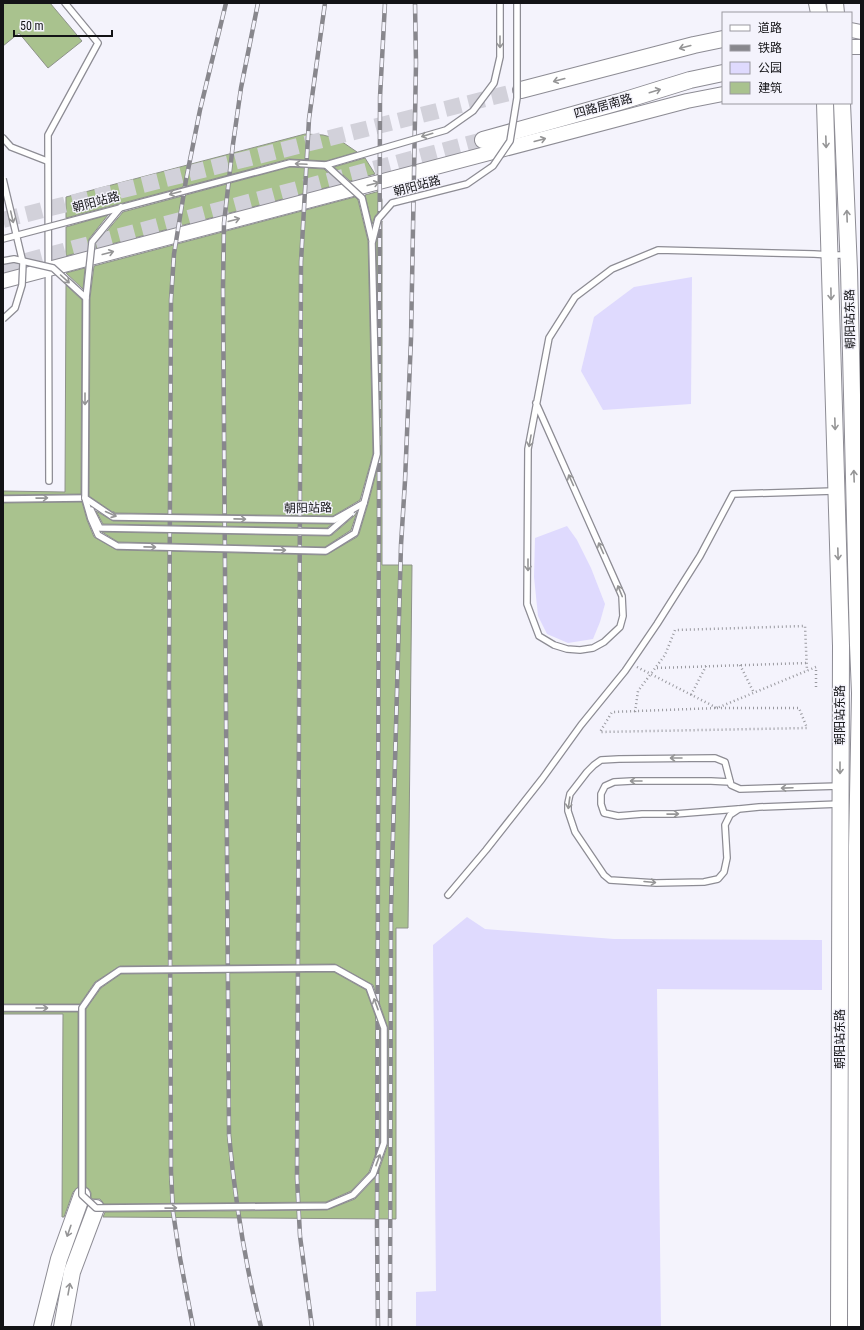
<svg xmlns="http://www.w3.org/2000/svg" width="864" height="1330" font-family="'Roboto Condensed','Noto Sans SC',sans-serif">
	<rect width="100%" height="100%" fill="#f4f3fc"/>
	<!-- green -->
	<g fill="#dfdafe">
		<polygon points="692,277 691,404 603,410 581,371 594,317 634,287"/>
		<polygon points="567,526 577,540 591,568 605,604 600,622 593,639 568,643 547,634 538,616 534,577 535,538"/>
		<polygon points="467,917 485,929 614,939 822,940 822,990 657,989 661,1327 416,1327 416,1292 436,1291 433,945"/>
	</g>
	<!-- building -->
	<g fill="#a9c28e" stroke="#8e928a">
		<polygon points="3,3 50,3 82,41 48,68 19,33 3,46"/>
		<polygon points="305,134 323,135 338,139 357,152 326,161 289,159 66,218 66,197"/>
		<polygon points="365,158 375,174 350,181 334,167"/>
		<polygon points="290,167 324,169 340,184 96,248 96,244 123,212"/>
		<polygon points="380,191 382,200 382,208 375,216 372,224 365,195"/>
		<polygon points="355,197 358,200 368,241 373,454 360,500 333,516 114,513 89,496 90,298 94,266"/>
		<polygon points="108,215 89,239 87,250 66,256 66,227"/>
		<polygon points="382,221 382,565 412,565 408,928 396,928 396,1219 103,1217 105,1212 327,1210 355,1199 377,1176 388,1144 388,1028 373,985 335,964 120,966 95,982 80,1004 3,1004 3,503 82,502 87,520 94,537 117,550 326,555 357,537 359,534 368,504 381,454 376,243"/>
		<polygon points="85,268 83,289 66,273"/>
		<polygon points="66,285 82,300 81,494 3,495 3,491 65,492"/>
		<polygon points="96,511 113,521 332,524 327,528 103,524"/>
		<polygon points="357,512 351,530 325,547 118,542 102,532 329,536 332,535 354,516"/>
		<polygon points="334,972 366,990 380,1029 380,1142 369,1172 351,1191 326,1202 104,1204 100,1199 93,1199 91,1198 91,1193 89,1189 86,1187 86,1009 101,988 121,974"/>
		<polygon points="3,1012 78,1012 78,1187 73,1192 64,1217 62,1217 63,1014 3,1014"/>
	</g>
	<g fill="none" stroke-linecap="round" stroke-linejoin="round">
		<!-- secondary-tunnel -->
		<g stroke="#d2d1da" stroke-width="16" stroke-dasharray="16 8" stroke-linecap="butt">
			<polyline points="3,220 521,90"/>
			<polyline points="3,267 483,140"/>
		</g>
		<!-- service casing -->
		<g stroke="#8d8c94" stroke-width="8">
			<g id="service">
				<polyline points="3,138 11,147 47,161"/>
				<polyline points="536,403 622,596 623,616 620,627 604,642 593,648 580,650 567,649 554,645 539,636 527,604 528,449 549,338 575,297 612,269 658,250 814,254 830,255 846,255"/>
				<polyline points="49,481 48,135 98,43 65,3"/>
				<polyline points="3,499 85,498"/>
				<polyline points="730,782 711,781 632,781 614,782 605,786 601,794 601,804 604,813 618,816 642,814 675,814 738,809"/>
				<polyline points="840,804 759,807 739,809 730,815 725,825 727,858 724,872 718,879 704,882 656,883 610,880 604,875 575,832 568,811 568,803 570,794 587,772 594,765 601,760 619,759 715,758 725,762 731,785 740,789 840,786"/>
				<polyline points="448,895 486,850 542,779 581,725 625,671 657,624 700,556 733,494 834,491"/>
				<polyline points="3,1008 82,1008"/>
			</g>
		</g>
		<!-- tertiary casing -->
		<g stroke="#8d8c94" stroke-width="16">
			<g id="tertiary">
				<polyline points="851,30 861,32"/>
				<polyline points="851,47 861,47"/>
				<polyline points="3,281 687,101 723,94"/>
			</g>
		</g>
		<!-- secondary casing -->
		<g stroke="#8d8c94" stroke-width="18">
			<g id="secondary">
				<polyline points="817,3 819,13"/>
				<polyline points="835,3 836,13"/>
				<polyline points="521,90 694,45 723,39"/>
				<polyline points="825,103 841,646 839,1327"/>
				<polyline points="842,103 849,270 858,645 860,693 857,847 856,1327"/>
				<polyline points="483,140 619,102 690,80 723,73"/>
				<polyline points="42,1327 59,1259 82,1195"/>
				<polyline points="62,1327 72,1272 96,1208"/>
			</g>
		</g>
		<!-- path -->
		<g stroke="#99999f" stroke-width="2.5" stroke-dasharray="1 3" stroke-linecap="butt">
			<polyline points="740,665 754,693"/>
			<polyline points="637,667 717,708 816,667 816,687"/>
			<polyline points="657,668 807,663"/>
			<polyline points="691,695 706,666"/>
			<polygon points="717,708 799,708 807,728 600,732 612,712"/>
			<polyline points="635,712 638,691 665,655 675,630 805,626 807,671"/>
		</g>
		<!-- service -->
		<use href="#service" stroke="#fff" stroke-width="5.5"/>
		<!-- tertiary -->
		<use href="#tertiary" stroke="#fff" stroke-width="14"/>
		<!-- secondary -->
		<use href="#secondary" stroke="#fff" stroke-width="16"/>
		<!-- rail casing -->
		<g stroke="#88878d" stroke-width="4.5">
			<g id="rail">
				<path d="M258,3L241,88L233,144L224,223L223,288L229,1135C235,1200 245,1264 261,1327"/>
				<polyline points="193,1327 180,1258 173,1212 171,1172 169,684 171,300 174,254 186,180 200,110 226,3"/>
				<polyline points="312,1327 300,1236 297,1178 301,262 309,119 325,3"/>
				<polyline points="378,1327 377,1226 380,97 385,3"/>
				<polyline points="390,1327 391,908 401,545 405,481 411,339 416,63 415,3"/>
			</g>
		</g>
		<!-- rail -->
		<use href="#rail" stroke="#f4f3fc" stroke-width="3" stroke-dasharray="9" stroke-linecap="butt"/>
		<!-- service-bridge casing -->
		<g stroke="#8d8c94" stroke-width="8" stroke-linecap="butt">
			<g id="service-bridge">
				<polyline points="326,165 362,198 372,240"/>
				<polyline points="3,179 23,263 22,285 15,308 3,319"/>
				<polyline points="3,239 290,163 326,165 446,130 473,111 494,83 500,57 500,3"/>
				<polyline points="3,261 14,259 53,268 86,298 85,498 113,517 334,520 364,503 377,454 372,243 378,219 392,203 467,184 493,166 510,141 517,98 517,3"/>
				<polyline points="86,298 92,242 121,207"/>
				<polyline points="85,498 91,519 98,535 117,546 326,551 355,533 364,503"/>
				<polyline points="91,510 100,528 329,532 351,513"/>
				<polygon points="335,968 369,987 384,1028 384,1143 373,1174 353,1195 327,1206 96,1208 82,1195 82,1008 98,985 120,970"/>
			</g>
		</g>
		<!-- service-bridge -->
		<use href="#service-bridge" stroke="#fff" stroke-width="5.5"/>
	</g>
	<!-- one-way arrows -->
	<defs><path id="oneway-shaft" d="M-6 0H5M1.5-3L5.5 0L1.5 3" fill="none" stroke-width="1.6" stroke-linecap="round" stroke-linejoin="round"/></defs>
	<g stroke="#959596">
		<use href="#oneway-shaft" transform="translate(500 42) rotate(90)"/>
		<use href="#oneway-shaft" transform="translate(685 47) rotate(165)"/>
		<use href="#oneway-shaft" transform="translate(559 80) rotate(165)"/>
		<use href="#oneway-shaft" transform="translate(655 91) rotate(-17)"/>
		<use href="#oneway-shaft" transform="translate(427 135) rotate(163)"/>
		<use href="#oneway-shaft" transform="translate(540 140) rotate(-15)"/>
		<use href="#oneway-shaft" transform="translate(826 142) rotate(88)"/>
		<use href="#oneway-shaft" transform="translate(301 164) rotate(-177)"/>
		<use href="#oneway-shaft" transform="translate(373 184) rotate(-15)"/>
		<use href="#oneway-shaft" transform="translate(175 193) rotate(165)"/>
		<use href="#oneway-shaft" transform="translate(847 216) rotate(-92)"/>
		<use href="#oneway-shaft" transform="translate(12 217) rotate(77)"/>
		<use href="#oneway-shaft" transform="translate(234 220) rotate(-15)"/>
		<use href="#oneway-shaft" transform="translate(108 253) rotate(-15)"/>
		<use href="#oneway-shaft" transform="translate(65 279) rotate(42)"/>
		<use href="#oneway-shaft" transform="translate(831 294) rotate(89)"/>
		<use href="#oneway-shaft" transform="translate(85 399) rotate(90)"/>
		<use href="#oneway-shaft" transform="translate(835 424) rotate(88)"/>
		<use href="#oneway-shaft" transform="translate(530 441) rotate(100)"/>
		<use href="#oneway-shaft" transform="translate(854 476) rotate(-92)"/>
		<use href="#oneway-shaft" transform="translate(571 480) rotate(-114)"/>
		<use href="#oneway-shaft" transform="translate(42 498) rotate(-1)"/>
		<use href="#oneway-shaft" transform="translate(111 514) rotate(24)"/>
		<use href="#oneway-shaft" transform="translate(240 519) rotate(1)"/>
		<use href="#oneway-shaft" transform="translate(150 547) rotate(1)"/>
		<use href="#oneway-shaft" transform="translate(601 548) rotate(-114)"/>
		<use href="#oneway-shaft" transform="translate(280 550) rotate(1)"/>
		<use href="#oneway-shaft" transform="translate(838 554) rotate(88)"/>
		<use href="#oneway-shaft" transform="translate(528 565) rotate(90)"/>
		<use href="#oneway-shaft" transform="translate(620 591) rotate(-112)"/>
		<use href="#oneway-shaft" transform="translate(676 758) rotate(180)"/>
		<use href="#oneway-shaft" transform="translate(840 768) rotate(90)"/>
		<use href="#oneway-shaft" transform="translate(636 781) rotate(180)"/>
		<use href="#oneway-shaft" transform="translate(787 788) rotate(178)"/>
		<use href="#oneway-shaft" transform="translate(569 803) rotate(98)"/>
		<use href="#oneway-shaft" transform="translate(673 814) rotate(-1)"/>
		<use href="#oneway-shaft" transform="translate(650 882) rotate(5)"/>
		<use href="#oneway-shaft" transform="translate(376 1004) rotate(-110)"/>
		<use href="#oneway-shaft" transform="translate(42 1008)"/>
		<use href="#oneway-shaft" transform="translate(378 1160) rotate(-70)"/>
		<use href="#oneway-shaft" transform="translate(171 1208) rotate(-1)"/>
		<use href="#oneway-shaft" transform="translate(69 1231) rotate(109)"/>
		<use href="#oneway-shaft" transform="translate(69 1289) rotate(-80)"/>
	</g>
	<g text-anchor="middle" stroke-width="3" stroke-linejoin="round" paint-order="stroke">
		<!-- street labels -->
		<g font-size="12" fill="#131316" stroke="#f4f3fc">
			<text transform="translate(603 106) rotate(-16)" y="4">四路居南路</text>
			<text transform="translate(417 186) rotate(-15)" y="4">朝阳站路</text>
			<text transform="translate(96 202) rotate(-15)" y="4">朝阳站路</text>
			<text transform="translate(850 319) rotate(-91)" y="4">朝阳站东路</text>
			<text transform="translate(308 508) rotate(-1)" y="4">朝阳站路</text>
			<text transform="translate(840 715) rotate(-90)" y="4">朝阳站东路</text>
			<text transform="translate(840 1039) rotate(-90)" y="4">朝阳站东路</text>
		</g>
	</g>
	<!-- border -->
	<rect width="864" height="1330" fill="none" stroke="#131316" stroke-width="8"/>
	<!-- legend -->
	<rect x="722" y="12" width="130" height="92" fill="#f4f3fc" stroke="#9a99a0"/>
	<rect x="730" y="25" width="20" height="6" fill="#ffffff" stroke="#9a99a0"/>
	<text x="758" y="32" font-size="12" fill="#131316">道路</text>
	<rect x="730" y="45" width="20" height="6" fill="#88878d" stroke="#9a99a0"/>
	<text x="758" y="52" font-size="12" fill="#131316">铁路</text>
	<rect x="730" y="62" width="20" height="12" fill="#dfdafe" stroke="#9a99a0"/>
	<text x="758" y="72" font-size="12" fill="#131316">公园</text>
	<rect x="730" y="82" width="20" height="12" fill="#a9c28e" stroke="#9a99a0"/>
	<text x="758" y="92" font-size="12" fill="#131316">建筑</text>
	<!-- scale -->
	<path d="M14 30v6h98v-6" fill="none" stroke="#131316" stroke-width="2"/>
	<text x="20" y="30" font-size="12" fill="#131316" stroke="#f4f3fc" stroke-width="3" paint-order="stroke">50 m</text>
</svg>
